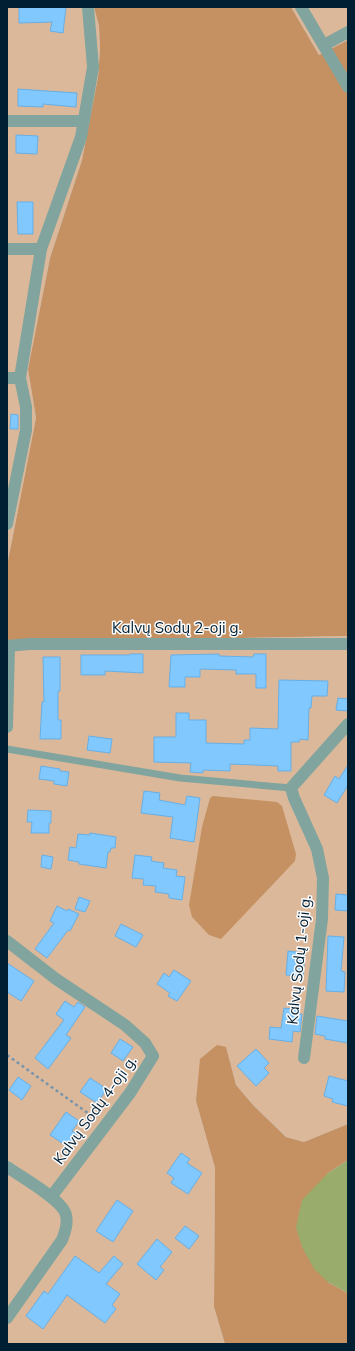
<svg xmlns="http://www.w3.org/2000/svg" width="355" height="1351" font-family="Mulish,sans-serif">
	<rect width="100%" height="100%" fill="#c3dff5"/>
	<!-- green -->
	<g fill="#dcb89a">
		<polygon points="7,7 94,7 99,26 100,49 98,77 82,160 50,258 28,369 36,418 7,566"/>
		<polygon points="291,7 348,7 348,40 319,55"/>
		<polygon points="348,636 348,1124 304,1142 286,1137 254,1106 236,1085 226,1048 196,1101 215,1168 214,1307 225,1344 7,1344 7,640 11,642"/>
	</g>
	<!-- forest -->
	<g fill="#c59162">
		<polygon points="94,7 291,7 319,55 348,40 348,636 11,642 7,640 7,566 36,418 28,369 50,258 82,160 98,77 100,49 99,26"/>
		<polygon points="213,796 277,802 282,806 296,854 295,861 221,939 209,935 192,917 189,905 202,827 210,798"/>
		<polygon points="217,1045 226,1047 236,1085 254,1106 286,1137 304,1142 348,1124 348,1160 327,1174 328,1282 348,1293 348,1344 225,1344 214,1307 215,1168 196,1101 200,1059"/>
	</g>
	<!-- water -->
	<polygon fill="#99ac6c" points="348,1160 348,1293 328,1282 314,1269 302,1247 296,1227 302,1200 327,1174"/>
	<!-- building -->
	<g fill="#80c8fe" stroke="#68afe4">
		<polygon points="19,7 66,7 63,33 50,31 52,22 19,23"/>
		<polygon points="18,89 77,93 76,107 43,104 43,107 18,106"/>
		<polygon points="16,135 38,136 37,154 16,153"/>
		<polygon points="17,202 33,202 33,234 18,234"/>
		<polygon points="11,414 18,415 18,429 10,429"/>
		<polygon points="130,654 143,654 143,673 105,671 105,675 81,675 81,655 130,655"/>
		<polygon points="219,654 219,656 253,657 254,654 266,654 266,688 256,688 256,674 236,674 236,670 200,669 200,677 185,677 185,687 169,687 171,655"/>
		<polygon points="43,657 60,657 60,691 58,691 58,720 61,720 61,739 40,739 42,702 44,702"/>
		<polygon points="279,680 328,681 327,696 312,696 311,708 309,708 308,740 300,739 299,742 291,742 291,771 278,771 278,766 230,764 230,771 203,770 203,773 190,772 191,763 154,762 154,737 176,737 176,713 189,713 189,720 206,720 206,743 244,744 244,740 250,740 250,728 278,729"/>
		<polygon points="338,698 348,699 348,711 336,710"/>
		<polygon points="89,736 112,739 110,753 87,750"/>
		<polygon points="348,765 348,785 337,803 324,795 335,776 339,779"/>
		<polygon points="41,766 60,769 60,771 69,772 67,786 54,784 54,781 39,779"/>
		<polygon points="144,791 160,793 159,800 185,805 187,796 200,798 194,842 170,838 173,817 141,813"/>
		<polygon points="28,810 51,811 51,823 49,823 49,833 31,833 32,822 27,822"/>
		<polygon points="90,833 116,837 115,848 111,848 110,852 108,852 106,868 79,864 79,862 68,860 70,847 76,848 78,834 90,835"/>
		<polygon points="42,855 53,857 51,869 41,867"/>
		<polygon points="135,855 152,857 151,861 164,863 163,868 177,870 176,876 185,877 182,900 169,898 169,894 155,892 156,886 143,885 144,879 132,878"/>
		<polygon points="336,894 348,895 348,911 335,910"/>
		<polygon points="79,897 90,901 85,912 75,909"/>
		<polygon points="57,906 67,911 68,909 79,914 70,931 68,930 47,958 35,949 54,923 50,921"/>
		<polygon points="121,924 143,935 136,947 115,936"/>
		<polygon points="328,936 344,937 341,971 345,972 344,992 326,991"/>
		<polygon points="288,951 305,953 303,976 286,975"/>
		<polygon points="7,963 34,981 21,1001 7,992"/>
		<polygon points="174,970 191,981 177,1001 168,996 170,993 157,984 164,973 169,977"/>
		<polygon points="65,1001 74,1007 78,1002 85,1007 66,1035 71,1038 48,1069 35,1058 64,1020 56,1014"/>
		<polygon points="284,1008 299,1010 298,1014 302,1014 300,1032 293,1031 292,1042 269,1039 270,1027 281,1028"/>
		<polygon points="317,1016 348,1021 348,1043 325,1039 325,1036 315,1034"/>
		<polygon points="120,1039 133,1047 123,1061 111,1053"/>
		<polygon points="256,1049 269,1063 264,1068 269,1073 256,1086 237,1066"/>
		<polygon points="329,1076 348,1081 348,1106 332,1102 333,1099 324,1096"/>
		<polygon points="18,1077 31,1086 22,1100 9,1090"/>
		<polygon points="90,1078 107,1089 97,1103 80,1092"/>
		<polygon points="66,1112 79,1121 72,1131 77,1134 68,1147 50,1135"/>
		<polygon points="181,1153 190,1159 187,1163 202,1173 188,1194 171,1183 174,1178 167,1173"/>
		<polygon points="117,1200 133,1211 113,1242 96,1231"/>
		<polygon points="185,1226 199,1236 189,1249 175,1238"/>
		<polygon points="157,1239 172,1252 160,1267 164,1270 156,1280 137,1264"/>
		<polygon points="75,1256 99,1273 114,1256 123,1264 106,1284 120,1294 112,1305 116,1309 105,1323 67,1295 43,1329 26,1316 44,1291 48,1294"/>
	</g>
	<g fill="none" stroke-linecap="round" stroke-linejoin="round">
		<!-- path -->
		<polyline stroke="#7995ab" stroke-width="2.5" stroke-dasharray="3 3" stroke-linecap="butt" points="7,1055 96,1119"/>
		<!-- lane -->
		<polyline stroke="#81a59e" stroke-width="7" points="7,749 180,778 291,788"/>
		<!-- street -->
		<g stroke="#81a59e" stroke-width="12">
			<polyline points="301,7 348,87"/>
			<polyline points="324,45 348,32"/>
			<polyline points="7,121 84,121"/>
			<polyline points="7,249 41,249"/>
			<polyline points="7,378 20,378"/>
			<polyline points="7,524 26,430 26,407 20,378 41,249 81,137 93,67 88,7"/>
			<polyline points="7,646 29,644 348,644"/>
			<polyline points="7,727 9,646"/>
			<polyline points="7,941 56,979 125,1025 145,1043 153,1056 130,1093 51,1197"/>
			<polyline points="304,1058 322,919 323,878 317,849 294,798 291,788 348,724"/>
			<path d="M7,1167C20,1176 63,1200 66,1215C68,1224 65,1232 62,1240L7,1318"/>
		</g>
	</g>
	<g text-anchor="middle" stroke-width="3" stroke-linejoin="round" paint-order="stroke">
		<!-- street labels -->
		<g font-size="15" fill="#011f33" stroke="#fcfcfc">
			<text x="177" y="633">Kalvų Sodų 2-oji g.</text>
			<text transform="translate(299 960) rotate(-84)" y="5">Kalvų Sodų 1-oji g.</text>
			<text transform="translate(95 1110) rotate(-54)" y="5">Kalvų Sodų 4-oji g.</text>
		</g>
	</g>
	<!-- border -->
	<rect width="355" height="1351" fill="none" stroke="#011f33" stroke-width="16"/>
</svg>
